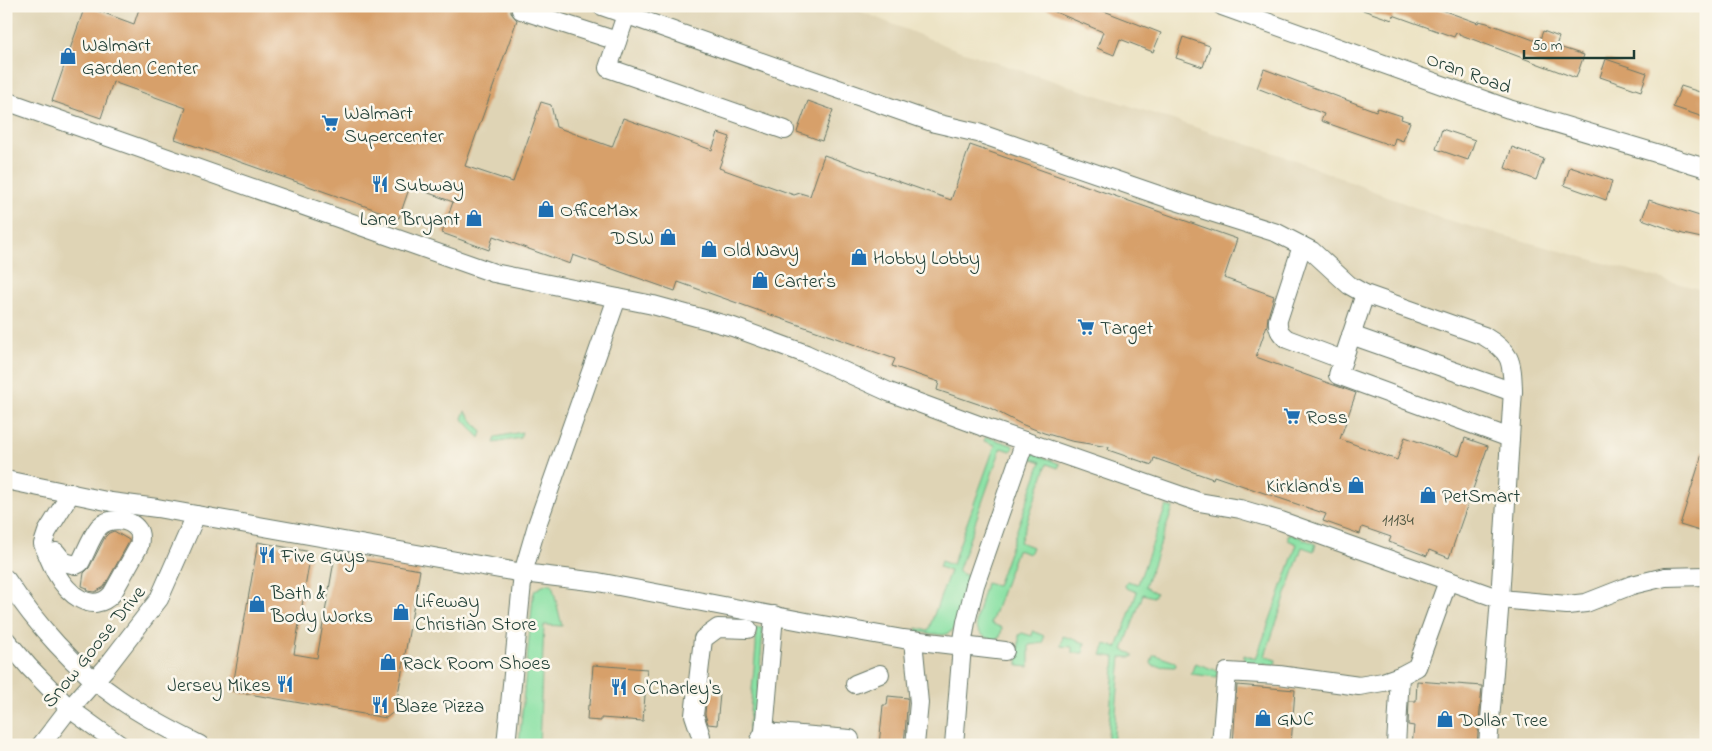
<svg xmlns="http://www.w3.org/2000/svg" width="1712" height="751" font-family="'Indie Flower',sans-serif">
	<rect width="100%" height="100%" fill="#fbf7ec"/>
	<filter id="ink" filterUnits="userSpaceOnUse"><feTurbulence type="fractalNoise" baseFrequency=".02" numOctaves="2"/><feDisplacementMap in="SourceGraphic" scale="10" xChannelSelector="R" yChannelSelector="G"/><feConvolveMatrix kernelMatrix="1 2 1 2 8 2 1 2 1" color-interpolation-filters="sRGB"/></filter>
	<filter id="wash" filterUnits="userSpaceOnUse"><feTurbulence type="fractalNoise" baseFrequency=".0096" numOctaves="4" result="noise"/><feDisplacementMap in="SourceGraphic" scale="20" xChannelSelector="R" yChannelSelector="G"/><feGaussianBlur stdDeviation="1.12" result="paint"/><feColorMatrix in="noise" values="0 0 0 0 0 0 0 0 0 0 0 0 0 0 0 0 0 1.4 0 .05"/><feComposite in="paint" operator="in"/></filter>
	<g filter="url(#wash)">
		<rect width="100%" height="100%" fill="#ede4c6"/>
		<!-- built -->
		<polygon fill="#dfd4b5" points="6,6 847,6 955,49 1290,158 1444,219 1706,291 1706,745 6,745"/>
		<!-- green -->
		<g fill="#8ae1a4" stroke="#548f6c">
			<polygon points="465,411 482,432 480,438 462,418"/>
			<polygon points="522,432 520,438 494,443 496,437"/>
			<polygon points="987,437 1012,445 1014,448 1011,451 1001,448 958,572 968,576 957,623 952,631 944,635 918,632 917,628 928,631 950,571 939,567 941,561 952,565 995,445 984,441 985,438"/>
			<path d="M1033,453L1060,464L1058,468L1047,464L1020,542L1032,547L1029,554L1017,550L991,623L1002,628L1000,637L994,640C982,637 975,631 976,619L986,583L997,586L1041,462L1030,458Z"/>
			<polygon points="1166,506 1173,508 1145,587 1156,593 1153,597 1143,594 1123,650 1133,654 1133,657 1121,657 1113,745 1107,745 1115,657 1101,655 1105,644 1117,648 1137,592 1126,588 1125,586 1127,581 1138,584"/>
			<polygon points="1291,534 1316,544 1314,551 1302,547 1265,656 1276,660 1275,665 1272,665 1244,662 1244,655 1256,659 1297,544 1288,540 1288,535"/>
			<polygon points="547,584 552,584 562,626 544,625 539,745 519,745 533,596 535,590"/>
			<polygon points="756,627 763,628 763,630 754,745 747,745 756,646"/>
			<polygon points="1033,631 1044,636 1043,643 1029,645 1029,667 1018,666 1019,635 1022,633 1032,636"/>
			<polygon points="1063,636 1085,643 1084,653 1072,653 1072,647 1061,646"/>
			<polygon points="1155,655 1175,662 1176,666 1174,667 1153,666 1151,663 1153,656"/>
			<polygon points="1195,663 1218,671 1216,677 1191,674"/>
		</g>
		<g id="blocks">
			<!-- building -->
			<g fill="#d7a06b">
				<polygon points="85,6 134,24 140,6 511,6 511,13 517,20 465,166 513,182 541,102 551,105 556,127 612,147 623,118 712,150 718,133 730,137 719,168 794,195 800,193 810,196 824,155 951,200 970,145 1237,239 1224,278 1274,296 1268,317 1267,325 1256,357 1356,393 1340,439 1397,460 1405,437 1459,456 1465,438 1488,446 1449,558 1429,550 1427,556 1389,542 1391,537 1362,527 1360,534 1323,521 1326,514 1214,476 1213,479 1154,458 1152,465 1108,450 1109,447 1071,441 1044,433 1021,424 990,408 937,390 939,382 892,366 895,359 678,282 675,291 573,255 570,264 493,236 489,250 442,233 453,202 410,186 399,218 175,139 186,108 113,82 101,118 52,101"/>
				<polygon points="1041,6 1091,6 1161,33 1153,52 1120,39 1114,55 1097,48 1103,32"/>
				<polygon points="1358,6 1431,6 1478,23 1479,21 1487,23 1539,42 1543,31 1559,37 1556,46 1584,55 1576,78 1456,33 1454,37 1393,15 1392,20 1357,8"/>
				<polygon points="1183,37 1210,46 1203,67 1176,58"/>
				<polygon points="1606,59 1647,73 1641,91 1600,77"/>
				<polygon points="1264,69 1376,111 1377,108 1402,116 1401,119 1410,122 1403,141 1395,138 1393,146 1321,121 1324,114 1257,88"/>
				<polygon points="1681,86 1706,94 1706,118 1673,107"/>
				<polygon points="808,101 833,110 822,141 797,132"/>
				<polygon points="1442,129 1475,140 1468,160 1436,149"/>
				<polygon points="1512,147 1544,159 1536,180 1505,168"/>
				<polygon points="1570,167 1612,181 1606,200 1564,185"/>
				<polygon points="1649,200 1706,218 1706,239 1683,234 1642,219"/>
				<polygon points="1703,451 1706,451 1706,533 1680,525"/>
				<polygon points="114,531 129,540 129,542 104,587 95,592 88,591 87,588 82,586 84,573 89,568 105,537 109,533"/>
				<polygon points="258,542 311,552 294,654 317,658 335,555 420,570 395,711 386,718 232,691"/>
				<polygon points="593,665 647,669 643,721 601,718 601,721 587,720 588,705 590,705"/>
				<polygon points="1417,681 1482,686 1477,745 1412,745 1414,726 1408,725 1409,701 1416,701"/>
				<polygon points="1237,685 1295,690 1291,745 1233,745"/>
				<polygon points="707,693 720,694 717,725 708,724 705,714"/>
				<polygon points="888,696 908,698 904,745 879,745 883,705 887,705"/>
			</g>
		</g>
	</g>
	<g filter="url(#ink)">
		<use href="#blocks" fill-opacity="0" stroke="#677767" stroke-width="1"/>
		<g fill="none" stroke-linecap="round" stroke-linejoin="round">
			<!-- minor casing -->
			<g stroke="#677767" stroke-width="20">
				<g id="minor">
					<path d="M602,6L935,123L978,133L1173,200L1277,233L1312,251L1349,285L1365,294L1484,336C1511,352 1512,360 1513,390L1500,599L1488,745"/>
					<polyline points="1222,6 1509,109 1706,168"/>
					<polyline points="521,10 617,41"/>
					<polyline points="626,15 608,68 785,130"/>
					<polyline points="6,101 494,273 653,305 733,327 806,354 889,392 981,426 1199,502 1240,509 1281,521 1500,599 1567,605 1586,603 1632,585 1665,577 1706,576"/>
					<path d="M1302,246L1278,320C1277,329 1280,334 1287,339L1343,360"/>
					<polyline points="1365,294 1338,375 1510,438"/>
					<polyline points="1351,335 1513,392"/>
					<polyline points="6,480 111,502 157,508 523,573 598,582 817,624 903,639 1005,651"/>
					<path d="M56,552L64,562L76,565L80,563C86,552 91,537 99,527C109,517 130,518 138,530C141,534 140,541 139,546L112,594C92,616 67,593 56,573C51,564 47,553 43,544L47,532L71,493"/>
					<path d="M6,579C35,623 75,669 119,699C145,717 172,731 200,745"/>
					<polyline points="6,640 29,667 70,709 120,745"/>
					<polyline points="913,640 919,703 915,745"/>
					<polyline points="855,684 880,674"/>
					<polyline points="764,732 850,739"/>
					<polyline points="41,745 64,715 105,669 159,599 196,515"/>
					<polyline points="506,745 523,573 537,525 617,298"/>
					<polyline points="700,745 701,736 694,715 703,639 718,628 748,629"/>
					<polyline points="762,745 760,740 764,732 774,615"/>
					<polyline points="954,745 962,646 966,622 975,585 1025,441"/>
					<polyline points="1221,745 1227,672 1279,675 1359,686 1383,682 1400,676"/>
					<polyline points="1396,745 1400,676 1417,667 1448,581"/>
				</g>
			</g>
			<!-- minor -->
			<use href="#minor" stroke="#fff" stroke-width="18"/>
		</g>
	</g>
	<!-- icons -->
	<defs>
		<g id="shop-bare" transform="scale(1.35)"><path d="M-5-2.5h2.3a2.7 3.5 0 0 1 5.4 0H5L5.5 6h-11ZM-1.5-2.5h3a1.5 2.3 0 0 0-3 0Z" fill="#1f6fb2" stroke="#fbf7ec" stroke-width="2.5" paint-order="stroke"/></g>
		<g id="supermarket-bare" transform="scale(1.35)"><path d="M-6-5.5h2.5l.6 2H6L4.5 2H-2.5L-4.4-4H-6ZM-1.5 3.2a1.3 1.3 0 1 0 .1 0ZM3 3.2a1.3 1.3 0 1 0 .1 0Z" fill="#1f6fb2" stroke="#fbf7ec" stroke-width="2.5" paint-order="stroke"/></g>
		<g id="restaurant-bare" transform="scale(1.35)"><path d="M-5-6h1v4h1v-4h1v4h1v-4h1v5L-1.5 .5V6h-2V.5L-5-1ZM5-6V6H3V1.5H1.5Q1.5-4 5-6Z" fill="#1f6fb2" stroke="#fbf7ec" stroke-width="2.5" paint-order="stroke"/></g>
	</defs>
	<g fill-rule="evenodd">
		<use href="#shop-bare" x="68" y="56"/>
		<use href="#supermarket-bare" x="330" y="123"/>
		<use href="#restaurant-bare" x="380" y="184"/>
		<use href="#shop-bare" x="546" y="209"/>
		<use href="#shop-bare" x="474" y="218"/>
		<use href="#shop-bare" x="668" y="237"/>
		<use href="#shop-bare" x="709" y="249"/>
		<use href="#shop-bare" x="859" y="257"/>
		<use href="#shop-bare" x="760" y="280"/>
		<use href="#supermarket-bare" x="1086" y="327"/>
		<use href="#supermarket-bare" x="1292" y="416"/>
		<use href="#shop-bare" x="1356" y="485"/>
		<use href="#shop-bare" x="1428" y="495"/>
		<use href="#restaurant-bare" x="267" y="555"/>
		<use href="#shop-bare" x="257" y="604"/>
		<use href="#shop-bare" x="401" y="612"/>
		<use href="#shop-bare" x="388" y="662"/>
		<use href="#restaurant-bare" x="285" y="684"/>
		<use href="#restaurant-bare" x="619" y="687"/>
		<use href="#restaurant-bare" x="380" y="705"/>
		<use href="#shop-bare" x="1263" y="718"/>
		<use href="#shop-bare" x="1445" y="719"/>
	</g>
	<g text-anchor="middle" stroke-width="5" stroke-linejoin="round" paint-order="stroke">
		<!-- number labels -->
		<g font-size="18" fill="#4d5642">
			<text x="1398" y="525">11134</text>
		</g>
		<!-- poi labels -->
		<g font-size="20" fill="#1f3d34" stroke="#fbf7ec" text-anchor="start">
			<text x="82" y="51">Walmart<tspan x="82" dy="23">Garden Center</tspan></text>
			<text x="344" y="119">Walmart<tspan x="344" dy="23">Supercenter</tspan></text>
			<text x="394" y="191">Subway</text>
			<text x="560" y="216">OfficeMax</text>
			<text x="460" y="225" text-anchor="end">Lane Bryant</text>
			<text x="654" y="244" text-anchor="end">DSW</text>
			<text x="723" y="256">Old Navy</text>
			<text x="873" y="264">Hobby Lobby</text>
			<text x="774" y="287">Carter's</text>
			<text x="1100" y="334">Target</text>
			<text x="1306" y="423">Ross</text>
			<text x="1342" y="492" text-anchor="end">Kirkland's</text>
			<text x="1442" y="502">PetSmart</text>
			<text x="281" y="562">Five Guys</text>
			<text x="271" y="599">Bath &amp;<tspan x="271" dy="23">Body Works</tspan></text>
			<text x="415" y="607">Lifeway<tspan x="415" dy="23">Christian Store</tspan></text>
			<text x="402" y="669">Rack Room Shoes</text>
			<text x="271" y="691" text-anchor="end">Jersey Mikes</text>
			<text x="633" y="694">O'Charley's</text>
			<text x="394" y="712">Blaze Pizza</text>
			<text x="1277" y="725">GNC</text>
			<text x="1459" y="726">Dollar Tree</text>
		</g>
		<!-- street labels -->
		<g font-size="20" fill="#1f3d34" stroke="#fbf7ec">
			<text transform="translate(1469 72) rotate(20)" y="7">Oran Road</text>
			<text transform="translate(93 646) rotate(-51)" y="7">Snow Goose Drive</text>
		</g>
	</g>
	<!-- margin -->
	<rect width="1712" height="751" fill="none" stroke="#fbf7ec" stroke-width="25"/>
	<!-- scale -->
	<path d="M1524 50v8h110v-8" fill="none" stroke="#1f3d34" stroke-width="2.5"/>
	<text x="1532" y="50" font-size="15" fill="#1f3d34" stroke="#fbf7ec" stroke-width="4" paint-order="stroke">50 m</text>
</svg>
